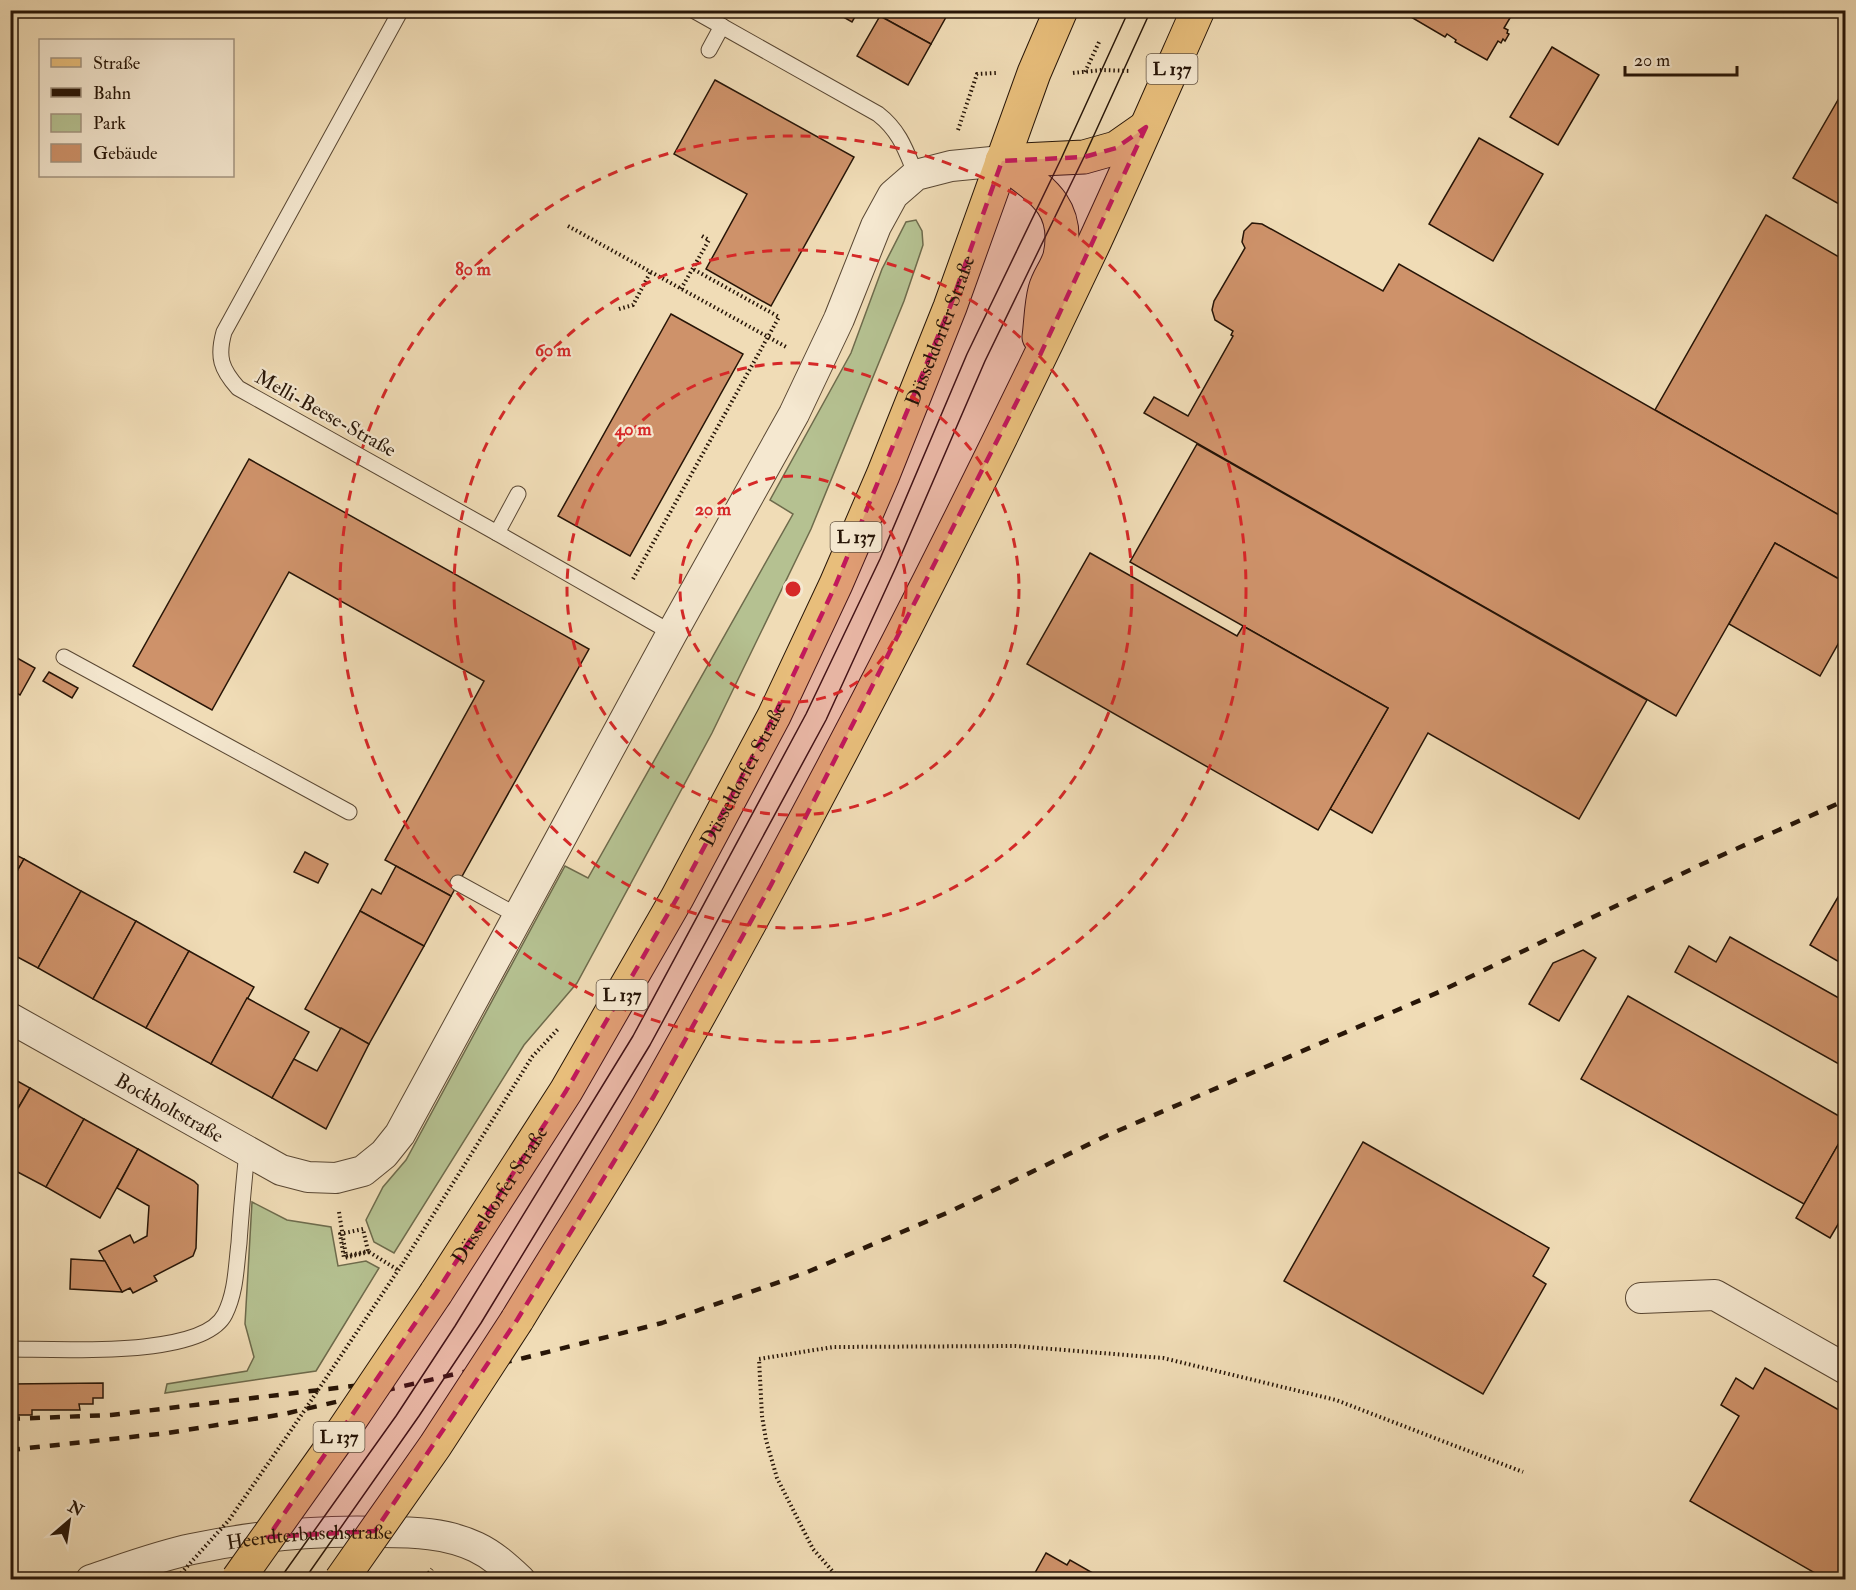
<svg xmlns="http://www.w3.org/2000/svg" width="1856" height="1590" font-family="'IM FELL Double Pica',serif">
	<rect width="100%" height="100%" fill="#f0dcb6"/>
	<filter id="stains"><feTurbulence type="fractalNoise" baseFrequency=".00333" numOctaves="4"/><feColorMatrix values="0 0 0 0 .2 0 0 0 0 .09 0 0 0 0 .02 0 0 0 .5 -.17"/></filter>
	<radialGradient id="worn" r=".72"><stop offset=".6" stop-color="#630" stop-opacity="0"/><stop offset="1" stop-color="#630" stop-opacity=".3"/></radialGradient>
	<!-- green -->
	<g fill="#b5c191" stroke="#6e6b4c" stroke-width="1.5">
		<polygon points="916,220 922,231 923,245 904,301 811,529 712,733 577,983 524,1045 394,1253 374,1242 366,1220 383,1187 406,1160 565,866 588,878 793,514 770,500 851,353 882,269 906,222"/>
		<polygon points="252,1202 287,1220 331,1227 338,1266 366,1261 379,1268 316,1371 165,1393 167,1384 247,1371 254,1357 245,1324"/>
	</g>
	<!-- building -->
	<g fill="#ce926a" stroke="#271507" stroke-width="1.5">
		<polygon points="831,10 859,10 852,22"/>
		<polygon points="884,10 950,10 931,44 880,16"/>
		<polygon points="1399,10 1512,10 1513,13 1504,28 1508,30 1507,33 1509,34 1505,41 1503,39 1501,43 1498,41 1487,60 1455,42 1456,40 1447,34 1445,37"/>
		<polygon points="880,16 931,44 908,85 857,56"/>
		<polygon points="1552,47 1599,75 1558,145 1510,117"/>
		<polygon points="715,80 854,157 771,306 706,269 747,194 674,154"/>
		<polygon points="1846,86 1846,208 1793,178"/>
		<polygon points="1479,138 1543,174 1493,261 1429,224"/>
		<polygon points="1766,215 1846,261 1846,519 1655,410"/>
		<polygon points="1252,223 1262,224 1383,291 1399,264 1846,519 1846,583 1775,543 1676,716 1144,413 1154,397 1188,416 1233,336 1231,335 1233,331 1215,320 1212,310 1214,301 1245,248 1242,242 1244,231"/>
		<polygon points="671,314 743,354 630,556 558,516"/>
		<polygon points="1197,444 1647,700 1579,819 1428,733 1372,833 1330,809 1388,708 1130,562"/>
		<polygon points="249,459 589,649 451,896 385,860 484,681 289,572 212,710 133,666"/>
		<polygon points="1775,543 1846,583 1846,630 1820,676 1729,624"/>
		<polygon points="1090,553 1237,636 1243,626 1388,708 1318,830 1027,664"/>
		<polygon points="10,654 35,668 20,695 10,689"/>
		<polygon points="49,672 78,688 72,698 43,681"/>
		<polygon points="10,852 24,859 10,884"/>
		<polygon points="305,852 328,864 318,883 294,872"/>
		<polygon points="24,859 81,891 38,968 10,953 10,884"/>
		<polygon points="396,866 451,896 424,946 360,911 372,889 381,894"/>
		<polygon points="81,891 136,921 93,999 38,968"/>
		<polygon points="1838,897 1846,901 1846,966 1810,945"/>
		<polygon points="360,911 424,946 369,1044 305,1009"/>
		<polygon points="136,921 189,951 146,1028 93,999"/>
		<polygon points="1730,937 1846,1002 1846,1068 1675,972 1689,946 1716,962"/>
		<polygon points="1583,950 1596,958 1559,1021 1529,1004 1553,963"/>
		<polygon points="189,951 254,987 211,1064 146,1028"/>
		<polygon points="1628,996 1846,1120 1846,1131 1804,1204 1581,1079"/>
		<polygon points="247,998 309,1032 272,1098 211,1064"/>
		<polygon points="341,1028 369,1044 326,1129 272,1098 294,1059 317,1071"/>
		<polygon points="10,1077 30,1088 10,1122"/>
		<polygon points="30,1088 84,1119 46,1187 10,1168 10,1122"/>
		<polygon points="84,1119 138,1149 100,1218 46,1187"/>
		<polygon points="1846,1131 1846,1211 1830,1238 1796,1218"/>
		<polygon points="1363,1142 1549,1248 1533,1276 1546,1284 1483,1394 1284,1281"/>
		<polygon points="138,1149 194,1181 198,1185 196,1248 193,1256 154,1276 157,1281 133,1293 130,1288 122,1292 99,1251 130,1235 134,1243 147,1236 149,1206 117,1188"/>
		<polygon points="71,1259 105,1261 122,1292 70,1289"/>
		<polygon points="1765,1368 1846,1414 1846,1580 1827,1580 1690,1501 1739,1416 1721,1405 1736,1378 1753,1389"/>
		<polygon points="103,1383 103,1398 93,1398 93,1404 79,1404 80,1410 32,1410 32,1415 10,1415 10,1384"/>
		<polygon points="1046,1553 1067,1565 1070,1560 1105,1580 1031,1580"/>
	</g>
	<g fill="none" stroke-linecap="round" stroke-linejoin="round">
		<!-- lane casing -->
		<g stroke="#594733" stroke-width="17">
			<g id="lane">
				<path d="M401,10L224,332C217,357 221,369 238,388L497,533L672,633"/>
				<path d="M693,10L878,114C900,131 906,151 916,175"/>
				<polyline points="709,50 722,26"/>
				<polyline points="497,533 518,494"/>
				<polyline points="64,657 349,812"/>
				<polyline points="458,883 518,916"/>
				<path d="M10,1349C56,1349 203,1359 225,1314C236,1292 236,1267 239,1243C241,1212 244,1182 247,1151"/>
			</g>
		</g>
		<!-- street casing -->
		<g stroke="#594733" stroke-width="32">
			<g id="street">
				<path id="s1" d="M10,1018L281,1170L308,1177L336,1178L363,1171L384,1154L400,1134L672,633L794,414L839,319L876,226L893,195L916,175L951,166L1002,161"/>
				<polyline points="1641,1298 1715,1295 1846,1369"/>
				<path id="s2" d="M91,1580C124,1569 158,1556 192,1549C254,1536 319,1530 382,1532C413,1532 447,1533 476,1547C493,1555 506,1567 520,1580"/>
			</g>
		</g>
		<!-- primary casing -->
		<g stroke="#271507" stroke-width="35">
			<g id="primary">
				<path d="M1002,161C1038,188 1071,204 1060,256C1057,268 1048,278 1045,290C1041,305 1041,322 1039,337"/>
				<polyline points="1002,161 1084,157 1116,148 1146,127"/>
				<path id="s3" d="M436,1293L566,1091L677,898L774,716L836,584L883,475L950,307L1034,73L1061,10"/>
				<path d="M517,1320C563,1244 612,1170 656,1092C813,814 959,530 1095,241C1130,165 1164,87 1198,10"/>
			</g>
		</g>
		<!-- path -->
		<g stroke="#271507" stroke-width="4" stroke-dasharray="1.5 3" stroke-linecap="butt">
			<polyline points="1085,72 1100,40"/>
			<polyline points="1073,73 1102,70 1131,71"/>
			<polyline points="958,130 977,74 996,73"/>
			<polyline points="568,226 788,348"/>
			<polyline points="681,289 709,240 702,236"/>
			<polyline points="619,309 633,305 651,271"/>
			<polyline points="633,579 779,317 693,269"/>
			<polyline points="339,1212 346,1256 368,1251 363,1229"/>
			<polyline points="369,1252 398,1270"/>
			<polyline points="403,1263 532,1057 559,1028"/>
			<polyline points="835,1574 813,1549 777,1478 766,1440 762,1416 759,1359 833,1347 1015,1346 1163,1358 1336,1400 1523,1472"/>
			<polyline points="423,1580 432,1569"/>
		</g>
		<!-- lane -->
		<use href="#lane" stroke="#f5e8d0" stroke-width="15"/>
		<!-- street -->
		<use href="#street" stroke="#f5e8d0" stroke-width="30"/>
		<!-- primary -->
		<use href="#primary" stroke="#e8be7b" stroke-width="33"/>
		<!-- tram -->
		<g stroke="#271507" stroke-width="1.5">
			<polyline points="279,1580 396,1416 455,1326 633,1036 806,714 880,559 967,354 1061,159 1129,10"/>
			<polyline points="304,1580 419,1416 481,1323 650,1045 826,720 896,567 985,361 1084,157 1151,10"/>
		</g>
		<!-- rail -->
		<g stroke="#271507" stroke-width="4.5" stroke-dasharray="10 10" stroke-linecap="butt">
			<polyline points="10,1419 111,1415 395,1381"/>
			<polyline points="10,1450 168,1433 284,1414 524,1358 662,1323 805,1273 949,1212 1108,1135 1439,992 1700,865 1846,800"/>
		</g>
		<!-- primary-bridge casing -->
		<g stroke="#271507" stroke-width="35" stroke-linecap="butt">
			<g id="primary-bridge">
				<polyline points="238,1579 343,1431 436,1293"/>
				<polyline points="341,1580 435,1446 517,1320"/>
			</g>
		</g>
		<!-- path-bridge -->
		<g stroke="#271507" stroke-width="4" stroke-dasharray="1.5 3" stroke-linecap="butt">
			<polyline points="363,1229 340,1234 344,1258 369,1252"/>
			<polyline points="175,1580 229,1520 294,1426 403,1263"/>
		</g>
		<!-- primary-bridge -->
		<use href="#primary-bridge" stroke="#e8be7b" stroke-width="33"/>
	</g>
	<!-- marked area -->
	<path fill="#c2185b" fill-opacity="0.2" stroke="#c2185b" stroke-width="4.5" stroke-dasharray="12 8" stroke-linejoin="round" d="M1146,127L1035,366L771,885L654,1096L517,1320L375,1531L268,1537L436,1293L566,1091L677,898L774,716L836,584L950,307L1002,161L1084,157L1116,148Z"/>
	<!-- distance rings -->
	<g fill="none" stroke="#d62828" stroke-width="3" stroke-dasharray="10 8">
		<circle cx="793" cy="589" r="113"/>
		<circle cx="793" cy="589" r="226"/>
		<circle cx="793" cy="589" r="339"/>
		<circle cx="793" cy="589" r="453"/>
	</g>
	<g text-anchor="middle" stroke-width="4.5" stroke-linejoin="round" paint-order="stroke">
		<!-- shield labels -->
		<g fill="#f5e8d0" stroke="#655443" stroke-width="1.5">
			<rect x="1146.5" y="54" width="51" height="30" rx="4.5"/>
			<rect x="830.5" y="522" width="51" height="30" rx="4.5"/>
			<rect x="596.5" y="980" width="51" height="30" rx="4.5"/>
			<rect x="313.5" y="1422" width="51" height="30" rx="4.5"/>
		</g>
		<g font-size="18" font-weight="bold" fill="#271507">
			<text x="1172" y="75">L 137</text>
			<text x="856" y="543">L 137</text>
			<text x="622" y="1001">L 137</text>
			<text x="339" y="1443">L 137</text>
		</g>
		<!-- street labels -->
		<g font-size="20" fill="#271507" stroke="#f5e8d0">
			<text dy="7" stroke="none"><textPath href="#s3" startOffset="1089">Düsseldorfer Straße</textPath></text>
			<text transform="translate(326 413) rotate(29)" y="7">Melli-Beese-Straße</text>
			<text dy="7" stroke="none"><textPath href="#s3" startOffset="603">Düsseldorfer Straße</textPath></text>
			<text dy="7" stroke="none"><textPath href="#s1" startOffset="183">Bockholtstraße</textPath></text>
			<text dy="7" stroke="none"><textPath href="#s3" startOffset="117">Düsseldorfer Straße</textPath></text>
			<text dy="7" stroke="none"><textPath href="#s2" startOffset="224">Heerdterbuschstraße</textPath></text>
		</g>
	</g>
	<circle cx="793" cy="589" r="9" fill="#d62828" stroke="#f5e8d0" stroke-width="3"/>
	<g font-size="18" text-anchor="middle" font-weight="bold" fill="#d62828" stroke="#f5e8d0" stroke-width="4.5" stroke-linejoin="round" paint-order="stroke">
		<text x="473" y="275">80 m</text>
		<text x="553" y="356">60 m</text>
		<text x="633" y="435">40 m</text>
		<text x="713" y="515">20 m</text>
	</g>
	<!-- margin -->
	<rect width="1856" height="1590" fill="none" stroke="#f0dcb6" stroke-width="36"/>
	<rect x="12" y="12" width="1832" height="1566" fill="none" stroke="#271507" stroke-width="3"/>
	<rect x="18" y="18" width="1820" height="1554" fill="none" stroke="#271507" stroke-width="1.5"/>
	<!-- legend -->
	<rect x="39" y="39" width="195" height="138" fill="#f5e8d0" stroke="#a39480" stroke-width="1.5"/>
	<rect x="51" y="58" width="30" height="9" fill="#e8be7b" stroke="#a39480" stroke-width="1.5"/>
	<text x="93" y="69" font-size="18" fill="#271507">Straße</text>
	<rect x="51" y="88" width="30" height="9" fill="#271507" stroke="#a39480" stroke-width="1.5"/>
	<text x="93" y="99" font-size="18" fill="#271507">Bahn</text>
	<rect x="51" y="114" width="30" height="18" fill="#b5c191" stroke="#a39480" stroke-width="1.5"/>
	<text x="93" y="129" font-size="18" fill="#271507">Park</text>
	<rect x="51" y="144" width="30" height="18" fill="#ce926a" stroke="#a39480" stroke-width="1.5"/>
	<text x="93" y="159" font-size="18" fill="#271507">Gebäude</text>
	<!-- north arrow -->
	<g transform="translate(69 1521) rotate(29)" stroke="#f5e8d0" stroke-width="4.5" paint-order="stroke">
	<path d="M0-4.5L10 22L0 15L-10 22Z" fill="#271507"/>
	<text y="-9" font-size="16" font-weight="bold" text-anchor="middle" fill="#271507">N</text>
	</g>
	<!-- scale -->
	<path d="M1625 66v9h112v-9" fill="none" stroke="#271507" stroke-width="3"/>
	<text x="1634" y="66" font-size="18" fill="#271507" stroke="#f5e8d0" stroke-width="4.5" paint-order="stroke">20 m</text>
	<rect width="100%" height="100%" filter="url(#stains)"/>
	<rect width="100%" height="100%" fill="url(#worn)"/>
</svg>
